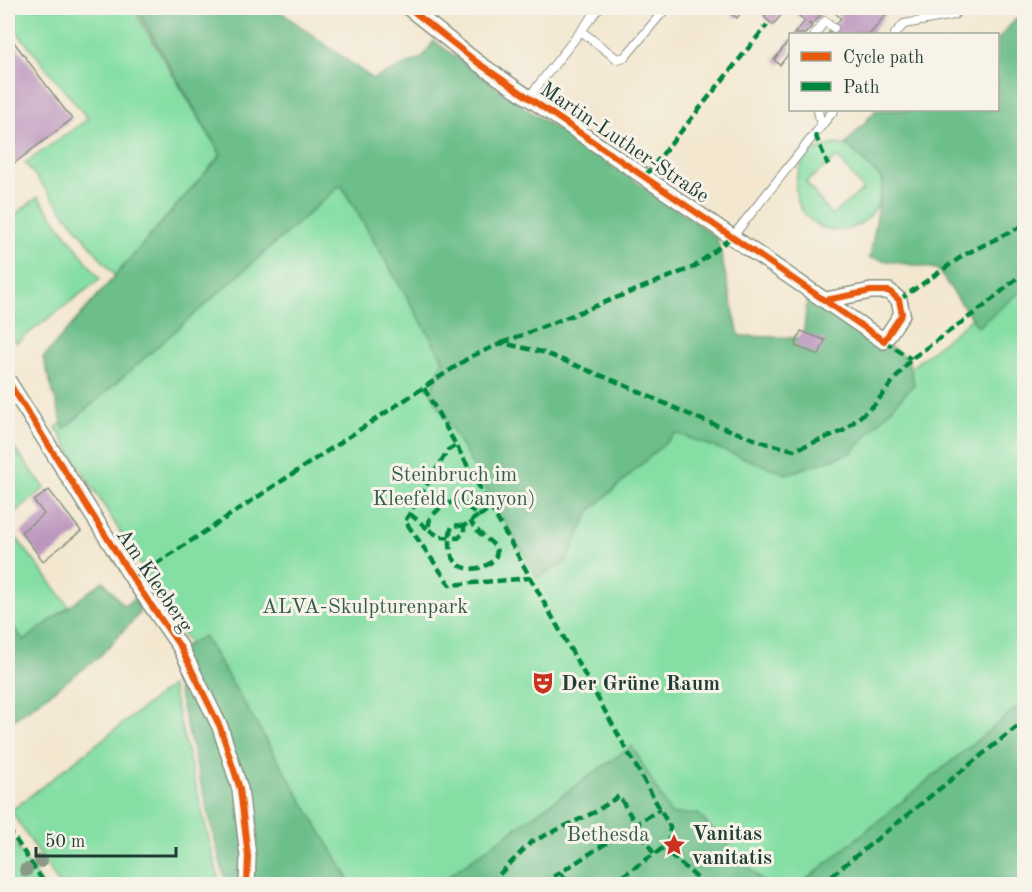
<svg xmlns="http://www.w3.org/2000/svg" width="1032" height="892" font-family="'Old Standard TT',serif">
	<rect width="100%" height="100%" fill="#f7f3e8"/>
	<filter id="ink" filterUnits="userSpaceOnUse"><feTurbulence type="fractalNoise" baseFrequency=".0167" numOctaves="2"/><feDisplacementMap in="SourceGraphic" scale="12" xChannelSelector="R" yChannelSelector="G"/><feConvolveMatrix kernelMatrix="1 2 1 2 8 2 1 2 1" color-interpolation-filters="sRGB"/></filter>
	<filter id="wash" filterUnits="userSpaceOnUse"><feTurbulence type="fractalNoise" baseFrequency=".008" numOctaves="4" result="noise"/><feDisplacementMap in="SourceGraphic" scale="24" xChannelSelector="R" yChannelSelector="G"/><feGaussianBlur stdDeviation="1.35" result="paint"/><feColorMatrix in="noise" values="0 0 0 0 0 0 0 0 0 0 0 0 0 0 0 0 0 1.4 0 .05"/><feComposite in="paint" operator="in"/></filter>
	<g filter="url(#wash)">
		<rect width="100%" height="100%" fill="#f3e7d0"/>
		<!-- green -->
		<g fill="#85dfa5" stroke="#528e6c" stroke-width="1.5" fill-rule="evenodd">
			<polygon points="8,8 133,8 221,155 115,276 25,163 88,119 8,21"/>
			<path d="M836,144C854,146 854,149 866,161C870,165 877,170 880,174C882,179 882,188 881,193C874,230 828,245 804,213C791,196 793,169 810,154C818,148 826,146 836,144ZM838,157L863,190L831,215L806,182Z"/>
			<polygon points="340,177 729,348 873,398 1024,277 1024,884 256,884 192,648 56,428"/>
			<polygon points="38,197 100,279 16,343 8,331 8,220"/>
			<polygon points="8,440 45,488 8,518"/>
			<polygon points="8,527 69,606 24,641 8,620"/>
			<polygon points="171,686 220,884 59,884 11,811"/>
			<polygon points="8,833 41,884 8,884"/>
		</g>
		<!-- forest -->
		<g fill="#6cbe8a" stroke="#467e5f" stroke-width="1.5">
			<polygon points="136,8 275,8 373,79 422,58 434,41 525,108 677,209 717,238 739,336 803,338 808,292 908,359 914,384 851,453 787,474 676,433 590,511 566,562 537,577 431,393 443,359 341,185 64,429 43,358 221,155"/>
			<polygon points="1024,10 1024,289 978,327 937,269 870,258 883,180 846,144 876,110 998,110 998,39"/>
			<polygon points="103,581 124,606 136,597 139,605 139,614 98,658 8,724 8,620 24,641"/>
			<polygon points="204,636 352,884 226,884 169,655"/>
			<polygon points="1024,702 1024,884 801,884"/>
			<polygon points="632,746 671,814 698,814 765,884 437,884"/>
		</g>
		<g id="blocks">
			<!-- building -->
			<g fill="#bc96be">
				<polygon points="731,8 745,8 737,18 728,11"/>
				<polygon points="769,8 787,8 773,25 764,17 771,9"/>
				<polygon points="795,8 800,9 801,8 826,8 814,23 809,24 812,26 805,34 794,34 805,21 796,13"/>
				<polygon points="829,8 891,8 870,34 828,34 841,18"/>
				<polygon points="10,37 72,119 8,168 8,39"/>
				<polygon points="790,39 790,52 780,65 774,60"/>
				<polygon points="801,331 825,340 819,355 795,346"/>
				<polygon points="49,490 81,531 43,561 21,532 44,514 34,501"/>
			</g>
		</g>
	</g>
	<g filter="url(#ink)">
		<use href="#blocks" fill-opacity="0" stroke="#899282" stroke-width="1.5"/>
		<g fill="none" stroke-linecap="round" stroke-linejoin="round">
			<!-- lane casing -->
			<g stroke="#899282" stroke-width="10">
				<g id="lane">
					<polyline points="581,31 617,59 625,57 666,8"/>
					<polyline points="815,34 825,21 834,28"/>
					<polyline points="895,34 904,24 954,15 960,8"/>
					<polyline points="529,97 599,8"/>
					<polyline points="818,110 821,126"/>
					<polyline points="733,236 834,110"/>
				</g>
			</g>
			<!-- street casing -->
			<g stroke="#899282" stroke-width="18">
				<g id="street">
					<polyline points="409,8 478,63 884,341 902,314 899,300 889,291 871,291 826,300"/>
					<polyline points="8,381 133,579 181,648 220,727 240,789 248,856 247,884"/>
				</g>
			</g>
			<!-- path -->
			<polyline stroke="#899282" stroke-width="3" stroke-dasharray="4.5 4.5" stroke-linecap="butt" points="665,851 670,854"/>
			<!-- lane -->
			<use href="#lane" stroke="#fff" stroke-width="8"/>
			<!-- street -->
			<use href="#street" stroke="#fff" stroke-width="15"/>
			<!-- quiet -->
			<g stroke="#00873e" stroke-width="4.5" stroke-dasharray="9 4.5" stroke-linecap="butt">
				<polyline points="815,134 828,165"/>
				<polyline points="645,176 767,25"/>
				<polyline points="899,300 964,255 1024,225"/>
				<polyline points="884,341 911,359"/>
				<polyline points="502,343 694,267 733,236"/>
				<polyline points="424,388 670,827 669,840 663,848 611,884"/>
				<polyline points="455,446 448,450 405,521 450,585 530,578"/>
				<polyline points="410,514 428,529"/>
				<polyline points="478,516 464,526 464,533 458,538 440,537 428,529 430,518 440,508 452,502 462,502 478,516 491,510"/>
				<path d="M464,526L453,525C449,531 450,536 450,543C450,585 503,567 496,549C493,542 488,541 483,536C478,532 474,526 470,521"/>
				<polyline points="133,579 470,357 502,343 542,352 615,381 697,418 765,443 794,450 843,431 875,404 911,359 987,304 1024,272"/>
				<polyline points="8,730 12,733"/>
				<polyline points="8,828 45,884"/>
				<polyline points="670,854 704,884"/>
				<polyline points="561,873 568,884"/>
				<polyline points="490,884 531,842 595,812 619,796 654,854"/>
				<polyline points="542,884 660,809"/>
				<polyline points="821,884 1024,721"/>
			</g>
			<!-- cycleway casing -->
			<g stroke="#f7f3e8" stroke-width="10">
				<g id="cycleway">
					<polyline points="409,8 478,63 884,341 902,314 899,300 889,291 871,291 826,300"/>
					<polyline points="8,381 133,579 181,648 220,727 240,789 248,856 247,884"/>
				</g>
			</g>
			<!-- cycleway -->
			<use href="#cycleway" stroke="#e8590c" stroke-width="6"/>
		</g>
		<!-- trees -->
		<g fill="#899b87">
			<circle cx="41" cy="861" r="7"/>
			<circle cx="26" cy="870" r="7"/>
		</g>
	</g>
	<!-- icons -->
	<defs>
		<g id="theatre-bare" transform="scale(1.8)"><path d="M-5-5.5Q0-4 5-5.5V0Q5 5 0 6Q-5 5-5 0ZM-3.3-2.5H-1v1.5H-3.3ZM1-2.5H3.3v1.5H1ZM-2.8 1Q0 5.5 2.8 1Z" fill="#c8321e" stroke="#f7f3e8" stroke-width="2.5" paint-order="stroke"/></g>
		<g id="sight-bare" transform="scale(1.8)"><path d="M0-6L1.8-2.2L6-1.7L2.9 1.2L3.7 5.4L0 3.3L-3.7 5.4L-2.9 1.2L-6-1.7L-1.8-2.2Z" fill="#c8321e" stroke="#f7f3e8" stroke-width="2.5" paint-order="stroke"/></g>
	</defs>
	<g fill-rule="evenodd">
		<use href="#theatre-bare" x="543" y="683"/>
		<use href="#sight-bare" x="674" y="845"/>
	</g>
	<g text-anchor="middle" stroke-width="6" stroke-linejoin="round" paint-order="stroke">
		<!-- street labels -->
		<g font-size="21" fill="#1f3d34" stroke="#f7f3e8">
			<text transform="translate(625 142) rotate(34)" y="7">Martin-Luther-Straße</text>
			<text transform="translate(155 580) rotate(56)" y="7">Am Kleeberg</text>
		</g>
		<!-- park labels -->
		<g font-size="21" fill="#335d4b" stroke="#f7f3e8">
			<text x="454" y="481">Steinbruch im<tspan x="454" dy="24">Kleefeld (Canyon)</tspan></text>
			<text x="365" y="613">ALVA-Skulpturenpark</text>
			<text x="608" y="841">Bethesda</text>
		</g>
		<!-- poi labels -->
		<g font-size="21" font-weight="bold" fill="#1f3d34" stroke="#f7f3e8" text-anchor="start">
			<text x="561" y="690">Der Grüne Raum</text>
			<text x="692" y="840">Vanitas<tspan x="692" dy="24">vanitatis</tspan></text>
		</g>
	</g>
	<!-- margin -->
	<rect width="1032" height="892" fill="none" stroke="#f7f3e8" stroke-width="30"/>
	<!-- legend -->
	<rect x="789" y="33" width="210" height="78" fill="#f7f3e8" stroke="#a1aaa0" stroke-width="1.5"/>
	<rect x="801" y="52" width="30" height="9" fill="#e8590c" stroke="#a1aaa0" stroke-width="1.5"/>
	<text x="843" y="63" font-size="18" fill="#1f3d34">Cycle path</text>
	<rect x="801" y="82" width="30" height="9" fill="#00873e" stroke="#a1aaa0" stroke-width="1.5"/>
	<text x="843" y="93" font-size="18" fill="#1f3d34">Path</text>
	<!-- scale -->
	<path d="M36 847v9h140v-9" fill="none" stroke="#1f3d34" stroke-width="3"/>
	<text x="45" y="847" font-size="18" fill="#1f3d34" stroke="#f7f3e8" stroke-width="4.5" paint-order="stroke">50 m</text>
</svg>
